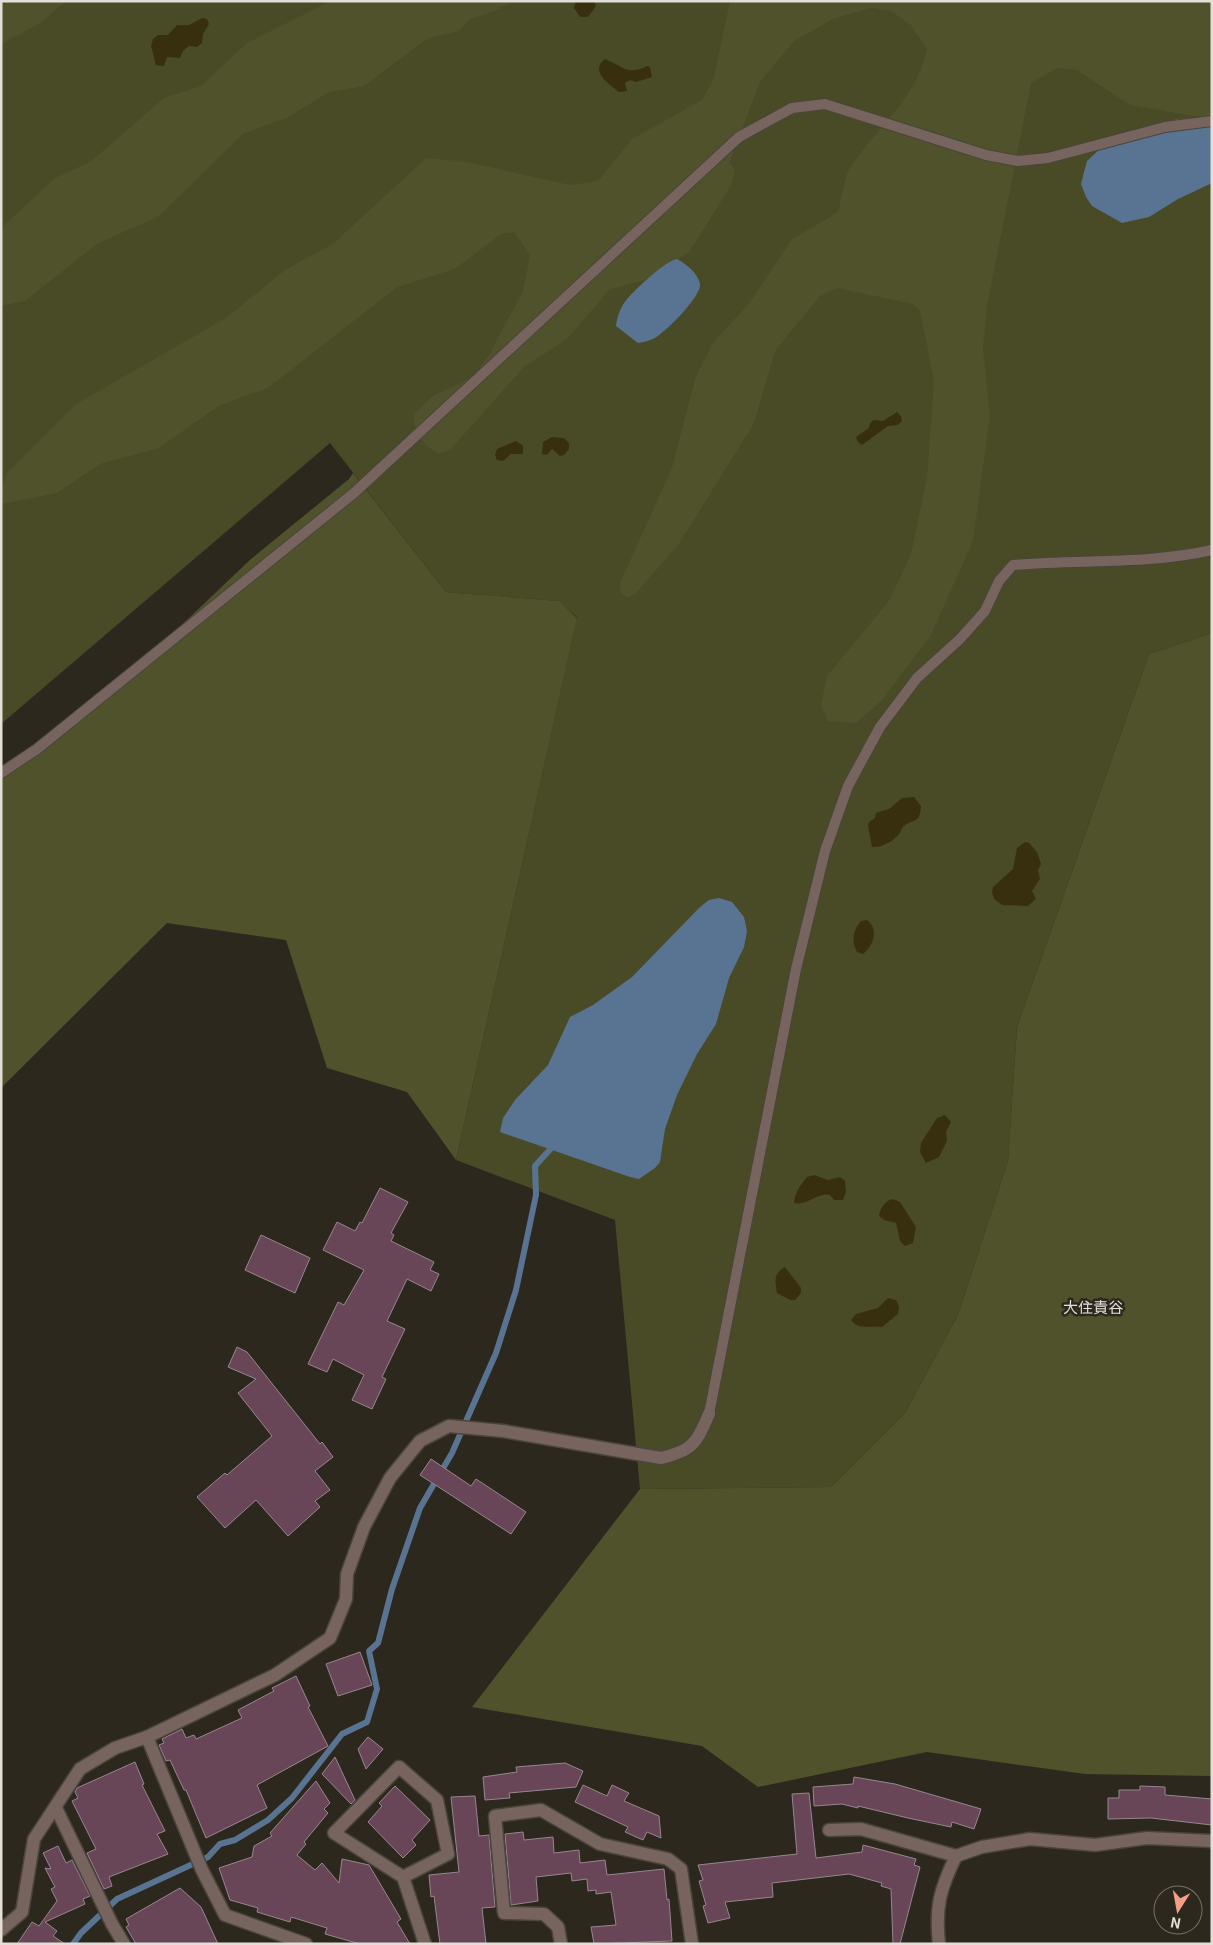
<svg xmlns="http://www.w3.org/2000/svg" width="1213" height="1945" font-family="Georgia,'Noto Sans JP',serif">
	<rect width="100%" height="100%" fill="#2d281d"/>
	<!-- green -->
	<polygon fill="#494b27" points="1,1 1212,1 1212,633 1149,654 1017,1027 1008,1161 958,1315 905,1413 831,1487 640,1489 615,1220 456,1160 577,617 558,601 446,592 330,443 1,724"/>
	<!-- forest -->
	<g fill="#50522c">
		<polygon points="1,1 66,1 39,24 1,44"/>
		<polygon points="331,1 512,1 499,9 469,20 459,31 428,38 364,86 329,92 287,118 244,133 158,217 98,243 25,301 1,306 1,228 55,178 90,162 164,98 201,86 247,43"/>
		<path d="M730,1H1212V119L1130,105L1077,70L1057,68L1031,83L987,306L983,349L990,415L973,541L930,637L881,701L856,723L828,721L821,705L827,676L889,601L911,554L927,478L934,381L920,310L913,304L837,288L820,296L775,351L754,423L679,544L636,593L628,598L621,593L620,583L672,468L696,376L713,343L750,302L792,239L838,212C842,199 843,179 850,168C875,129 918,97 927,49L911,25L891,11L872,8L835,18L794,41L760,82L729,163L735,169L732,184L690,251L649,279L610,289L567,339L525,366L451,449L439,454C422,444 413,433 414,414L434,395L471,378L488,357L523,291L530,255L514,232L501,234L455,269L397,287L268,388L220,405L159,448L100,464L57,493L2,504L1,487L8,472L76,404L226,318L285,270L333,244L426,158L467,162L570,185L598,181L632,139L702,100L714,78Z"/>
		<polygon points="353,473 446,592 559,601 577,618 456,1160 407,1092 327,1068 286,940 167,923 1,1088 1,767 110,693 251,559 349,479"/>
		<polygon points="1212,633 1212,1776 1085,1774 927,1752 758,1787 702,1746 472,1707 640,1489 831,1487 905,1413 958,1315 1008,1161 1017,1027 1149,654"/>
	</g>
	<!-- sand -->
	<g fill="#382f0f">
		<polygon points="576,1 594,1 596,6 588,17 580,17 574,8"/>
		<polygon points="202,18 207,19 209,24 203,34 202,43 197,47 189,46 183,51 180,58 167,57 164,66 156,65 151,46 153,39 158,35 168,35 177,25 189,25"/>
		<path d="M605,59C623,66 627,76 647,66L650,67L652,77L636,82L630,80L625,83L627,91L619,92C609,84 589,71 605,59Z"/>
		<polygon points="897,412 901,416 902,421 898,425 888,426 862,445 858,442 856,437 869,428 870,423 874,420 883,421"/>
		<polygon points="552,437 564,438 569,443 569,449 564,455 560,456 552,449 547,455 542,454 543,442"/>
		<polygon points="516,441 523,446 523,454 511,454 503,461 497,460 495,455 497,449"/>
		<path d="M914,797L921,806C920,824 914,818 904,826C902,827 901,831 900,833C894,841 882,848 872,847L868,826L869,822L875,818L876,813L889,809L902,798Z"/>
		<polygon points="1025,842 1029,843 1037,852 1041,864 1038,870 1040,879 1032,891 1036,899 1028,906 1002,905 994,899 992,892 993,887 1013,869 1017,848"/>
		<path d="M867,920C879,929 874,945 863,954L857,952C851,941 853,930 861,921Z"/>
		<polygon points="945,1115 951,1122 946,1132 947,1141 939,1157 926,1163 920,1152 921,1143 937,1118"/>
		<path d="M814,1175L828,1180L840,1177L845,1181L846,1192L843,1200H834L830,1195C817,1192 808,1206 794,1203C794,1194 801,1184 807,1177Z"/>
		<path d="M893,1199L900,1202L916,1227L913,1243L905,1246L900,1241L896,1223L884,1220L879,1216C880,1209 885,1200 893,1199Z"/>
		<path d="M785,1267L801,1288V1293L795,1300H790L777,1293C775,1281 773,1273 785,1267Z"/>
		<path d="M888,1298L896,1300L899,1306L898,1314L882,1327C871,1325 859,1331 851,1320L856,1314L878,1308Z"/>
	</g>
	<!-- water -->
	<g fill="#597492">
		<polygon points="1212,118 1212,183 1178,199 1149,217 1122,223 1092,206 1086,197 1081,184 1087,161 1102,147 1155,131 1176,119"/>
		<path d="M677,259C686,264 698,273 700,284C702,296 664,334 653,339C649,341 643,342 638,343L616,326C617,316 621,306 628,298C637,288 665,261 677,259Z"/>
		<polygon points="719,898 732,902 744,917 747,931 744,947 729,978 716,1024 697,1054 677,1095 665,1129 660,1162 655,1168 639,1179 630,1177 500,1132 503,1118 515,1100 548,1065 570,1017 593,1005 632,977 699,908 709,900"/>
	</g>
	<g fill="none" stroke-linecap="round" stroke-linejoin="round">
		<!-- stream -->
		<polyline stroke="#597492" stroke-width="6" points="73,1944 81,1933 117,1899 208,1857 220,1844 235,1840 268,1820 292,1798 342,1734 367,1722 377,1689 369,1651 378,1643 392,1589 420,1508 452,1453 496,1353 516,1290 536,1195 535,1166 555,1144"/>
	</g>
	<!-- building -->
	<g fill="#694558" stroke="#96878e">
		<polygon points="380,1188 408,1202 391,1233 394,1235 391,1241 434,1262 430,1270 439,1274 431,1291 407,1279 387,1321 405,1329 382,1377 386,1379 372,1409 352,1400 364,1375 333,1359 327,1372 308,1364 338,1302 344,1305 364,1270 323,1250 337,1222 355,1231 360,1222 362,1223"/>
		<polygon points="261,1235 310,1258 295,1293 245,1270"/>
		<polygon points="237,1347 247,1352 320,1444 322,1442 333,1457 315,1471 330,1490 315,1501 320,1507 288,1536 256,1500 225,1528 197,1497 225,1473 227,1475 272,1436 238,1393 256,1379 228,1367"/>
		<polygon points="431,1459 471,1486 476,1479 526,1512 511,1534 420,1475"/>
		<polygon points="360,1652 372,1685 338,1696 326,1664"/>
		<polygon points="296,1676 310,1706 308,1707 328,1746 257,1785 267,1808 206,1838 186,1790 184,1790 170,1760 166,1761 159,1745 164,1743 162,1739 182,1729 186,1738 194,1735 196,1739 242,1718 238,1710 274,1691 272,1688"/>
		<polygon points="368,1737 383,1749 366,1769 358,1749"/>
		<polygon points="335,1757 355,1800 351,1804 322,1774"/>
		<polygon points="135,1762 144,1784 142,1785 165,1831 157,1834 168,1854 109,1877 112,1886 104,1889 87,1853 96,1849 72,1801 78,1798 75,1792 77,1788"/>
		<polygon points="565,1763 583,1771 576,1787 509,1793 510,1798 485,1800 483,1777 517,1772 516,1767"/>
		<polygon points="854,1777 895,1784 981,1809 974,1829 952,1822 951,1827 908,1818 858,1806 858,1808 842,1804 814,1806 813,1787 853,1784"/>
		<polygon points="316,1781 330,1803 324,1809 328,1813 304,1842 306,1844 297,1855 315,1870 322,1863 339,1883 342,1859 369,1865 401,1919 397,1922 410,1944 360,1944 325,1934 327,1928 291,1917 290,1922 257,1912 258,1908 230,1900 219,1868 252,1857 254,1846 272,1836 270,1833"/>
		<polygon points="583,1785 607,1796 612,1785 629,1793 624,1801 659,1816 661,1838 647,1832 643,1840 625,1832 628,1827 575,1802"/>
		<polygon points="395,1786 430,1820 412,1840 416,1845 403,1858 368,1822 382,1806 379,1803"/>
		<polygon points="1140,1786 1165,1787 1165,1795 1212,1799 1212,1825 1151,1818 1108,1819 1108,1798 1119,1798 1119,1790 1140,1790"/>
		<polygon points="809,1793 816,1858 862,1852 863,1845 916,1859 914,1865 920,1867 900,1944 893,1944 891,1889 881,1886 882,1883 849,1874 772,1883 773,1897 725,1902 730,1918 708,1923 703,1906 706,1905 699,1881 703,1880 698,1865 797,1854 792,1794"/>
		<polygon points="475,1796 479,1836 489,1835 495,1907 482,1908 486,1944 440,1944 434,1896 431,1897 429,1875 459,1872 451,1797"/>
		<polygon points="523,1832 524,1840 553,1837 554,1853 579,1850 580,1863 605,1860 607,1875 664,1869 667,1900 669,1899 672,1941 594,1944 591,1927 616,1925 611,1892 596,1894 596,1890 588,1891 587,1879 572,1881 571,1873 536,1877 538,1901 511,1905 505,1834"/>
		<polygon points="58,1846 66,1863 72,1860 90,1896 83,1899 85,1904 45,1922 57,1931 53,1936 65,1944 17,1944 32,1922 39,1926 57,1901 51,1889 55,1887 45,1868 51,1869 43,1853"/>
		<polygon points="180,1888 201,1907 218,1944 136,1944 126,1927 129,1925 126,1919"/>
	</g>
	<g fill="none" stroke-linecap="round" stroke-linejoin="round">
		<!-- lane casing -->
		<g stroke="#4a453b" stroke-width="12">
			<g id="lane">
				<polyline points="1,773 37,749 354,493 739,137 792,108 825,104 986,155 1018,161 1048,158 1165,127 1212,121"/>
				<path d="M709,1414L796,969L825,851L848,786L880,727L917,678L960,639L985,611L999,581L1013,565C1079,559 1146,565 1212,550"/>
			</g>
		</g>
		<!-- street casing -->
		<g stroke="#4a453b" stroke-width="15">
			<g id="street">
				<polyline points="147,1737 202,1870 225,1915 306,1944"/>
				<polyline points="56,1808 112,1924 124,1944"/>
				<polyline points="829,1830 861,1829 956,1856"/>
				<polyline points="403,1877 448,1854 437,1800 399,1767 334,1833 403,1877 425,1944"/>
				<path d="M1,1930L22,1912L34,1839L80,1769L115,1748L147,1737L275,1675L330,1638L346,1599L347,1574L364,1527L390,1478L420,1441L449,1426L503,1431L661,1458C694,1450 696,1443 709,1414"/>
				<polyline points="561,1944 558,1927 544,1914 504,1913 495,1816 541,1810 600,1844 668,1859 681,1869 692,1944"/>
				<path d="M939,1944C935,1907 940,1889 956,1856L982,1847L1030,1839L1095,1845L1147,1838L1212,1841"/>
			</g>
		</g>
		<!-- lane -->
		<use href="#lane" stroke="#77645f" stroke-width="10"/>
		<!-- street -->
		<use href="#street" stroke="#77645f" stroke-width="12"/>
	</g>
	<g text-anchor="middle" stroke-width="5" stroke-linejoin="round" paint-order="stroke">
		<!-- neighbourhood labels -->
		<g font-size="15" fill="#e3dfd8" stroke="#2d281d">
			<text x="1093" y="1313">大住責谷</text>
		</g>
	</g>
	<!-- border -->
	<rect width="1213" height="1945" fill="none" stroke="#e3dfd8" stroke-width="5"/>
	<!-- north arrow -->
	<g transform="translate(1178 1910) rotate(191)"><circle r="24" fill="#2d281d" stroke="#767168"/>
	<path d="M0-4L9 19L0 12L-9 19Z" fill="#f49e86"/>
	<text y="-8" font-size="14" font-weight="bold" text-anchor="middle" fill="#e3dfd8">N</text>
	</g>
</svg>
